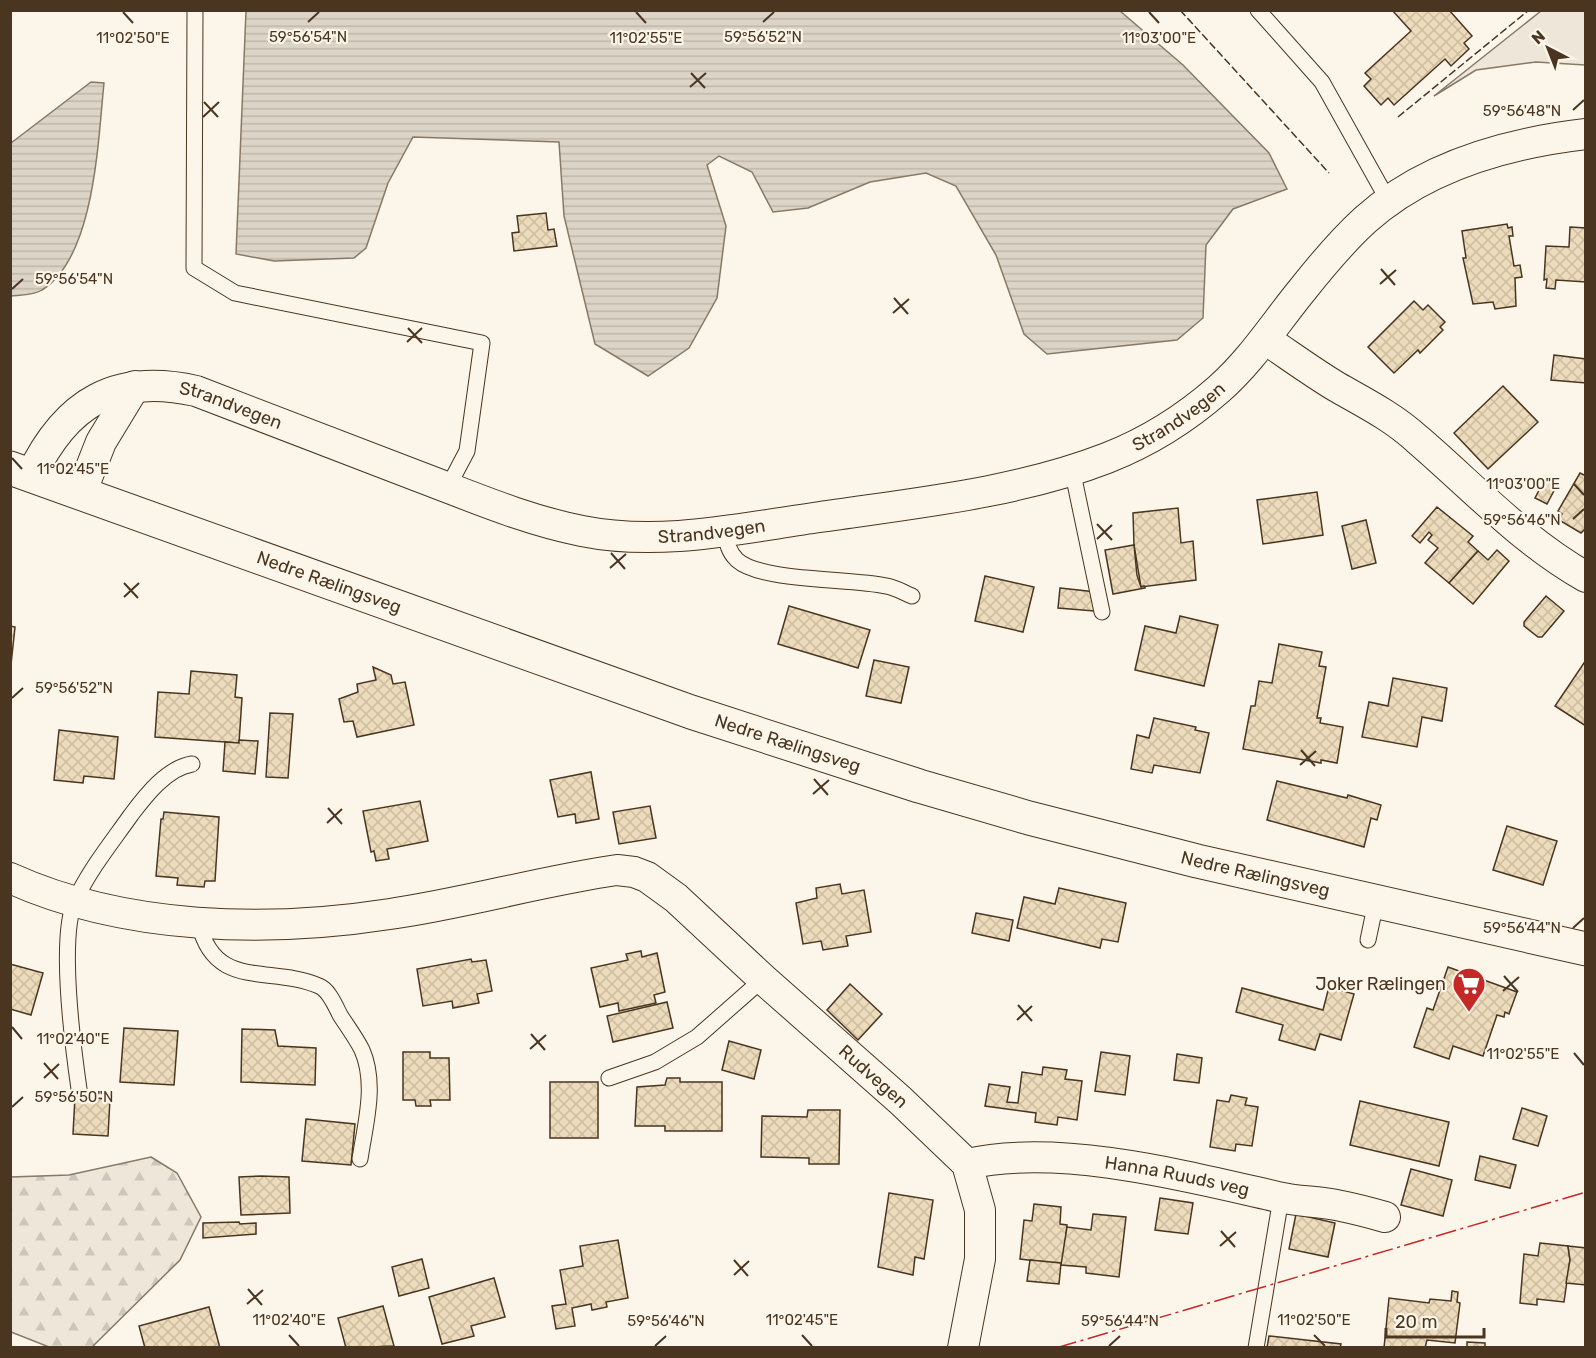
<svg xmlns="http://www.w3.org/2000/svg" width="1596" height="1358" font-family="Rubik,sans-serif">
	<defs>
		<pattern id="forest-firs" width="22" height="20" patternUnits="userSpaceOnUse" patternTransform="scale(1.5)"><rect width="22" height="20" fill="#ede6d9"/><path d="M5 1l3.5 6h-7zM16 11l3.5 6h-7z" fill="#cdc6ba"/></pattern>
		<pattern id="water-rules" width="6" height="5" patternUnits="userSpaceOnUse" patternTransform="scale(1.5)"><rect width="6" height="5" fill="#dcd4c6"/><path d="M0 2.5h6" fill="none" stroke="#beb7aa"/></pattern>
		<pattern id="building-cross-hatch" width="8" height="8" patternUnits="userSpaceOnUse" patternTransform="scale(1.5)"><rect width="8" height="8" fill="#ecdcbc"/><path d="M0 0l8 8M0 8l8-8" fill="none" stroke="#ccbda1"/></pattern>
	</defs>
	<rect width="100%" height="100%" fill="#fbf6e9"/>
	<!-- grass -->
	<polygon fill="#ede6d9" stroke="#887966" stroke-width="1.5" points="1541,11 1585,11 1585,65 1536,62 1476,70 1434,96"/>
	<!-- forest -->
	<polygon fill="url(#forest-firs)" stroke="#887966" stroke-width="1.5" points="151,1157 177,1173 201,1217 180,1260 92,1347 49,1347 11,1332 11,1177 69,1175"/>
	<!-- water -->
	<g fill="url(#water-rules)" stroke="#887966" stroke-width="1.5">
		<polygon points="246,11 1120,11 1183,65 1269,153 1287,189 1233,209 1206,245 1203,318 1177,340 1047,354 1024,334 996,255 956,186 926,173 870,182 808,208 773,212 752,172 719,156 707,165 726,226 717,298 689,348 648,376 595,344 564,216 559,142 413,137 388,183 366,248 354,258 274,261 236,254"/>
		<path d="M91,82L104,83C98,140 95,257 42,290C35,295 19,295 11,296V143Z"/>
	</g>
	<!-- building -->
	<g fill="url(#building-cross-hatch)" stroke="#4a3520" stroke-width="1.5">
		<polygon points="1392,10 1449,10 1472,36 1464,43 1469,49 1451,66 1445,59 1394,105 1388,98 1381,105 1364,86 1371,79 1365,73 1411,31"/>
		<polygon points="546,213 548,230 554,229 557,246 514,251 512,233 519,232 517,216"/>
		<polygon points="1507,224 1508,228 1512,227 1513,236 1509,236 1514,266 1520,265 1522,277 1515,278 1516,306 1495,309 1493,302 1473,304 1463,258 1466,258 1462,231"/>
		<polygon points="1570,227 1586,228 1586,282 1556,280 1555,289 1546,288 1547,279 1544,280 1546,246 1569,247"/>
		<polygon points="1414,301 1423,310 1428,305 1445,322 1440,327 1443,330 1420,353 1418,350 1394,373 1368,347"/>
		<polygon points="1554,355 1586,359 1586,383 1551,380"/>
		<polygon points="1503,386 1538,422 1488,469 1454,433"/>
		<polygon points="1580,473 1586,476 1586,528 1581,533 1559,520 1562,514 1558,511"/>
		<polygon points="1546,477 1558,483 1547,504 1535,498"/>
		<polygon points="1317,492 1323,535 1263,544 1257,500"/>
		<polygon points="1437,507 1473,536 1468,542 1478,551 1449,583 1425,563 1438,548 1428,540 1432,535 1429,532 1420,543 1412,536"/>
		<polygon points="1178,508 1181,543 1193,541 1196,580 1141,587 1134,545 1133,513"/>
		<polygon points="1366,520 1376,563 1352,569 1342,526"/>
		<polygon points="1134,545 1137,575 1141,587 1144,586 1145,588 1113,594 1105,550"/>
		<polygon points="1497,550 1509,561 1473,604 1449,583 1478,551 1488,560"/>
		<polygon points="985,576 1034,587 1023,632 975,621"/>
		<polygon points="1060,588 1096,592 1094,611 1058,608"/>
		<polygon points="1546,596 1564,611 1542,637 1538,637 1524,626 1524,622"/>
		<polygon points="789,606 870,630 858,668 778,644"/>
		<polygon points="1180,616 1218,625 1204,686 1135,670 1145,626 1176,633"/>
		<polygon points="10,626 15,627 10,674"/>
		<polygon points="1279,644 1322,652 1319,666 1326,667 1317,718 1321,718 1320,723 1343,727 1337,763 1321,760 1321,763 1243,749 1251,706 1255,706 1259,681 1272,683"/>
		<polygon points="874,660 909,667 901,703 866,696"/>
		<polygon points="1586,660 1586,726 1555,706"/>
		<polygon points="373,667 391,675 393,684 405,682 414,725 357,737 353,721 344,722 339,699 358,692 357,684 376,680"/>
		<polygon points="191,671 237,675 235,697 242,698 239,743 155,737 158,692 189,694"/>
		<polygon points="1393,678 1447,688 1442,721 1422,717 1417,747 1362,737 1369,702 1388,706"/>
		<polygon points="270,713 293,714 288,778 266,777"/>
		<polygon points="1154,718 1196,727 1195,730 1209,733 1200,773 1154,765 1152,773 1131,769 1137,735 1149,738"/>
		<polygon points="59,730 118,737 114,779 84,776 83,783 54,780"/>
		<polygon points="239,740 258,741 255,774 223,771 225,742 239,743"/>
		<polygon points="591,772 599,819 576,823 575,814 558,817 550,780"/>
		<polygon points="1277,781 1347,798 1348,795 1381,805 1377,820 1371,818 1364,847 1267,820"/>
		<polygon points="420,801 428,841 387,849 389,859 376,861 374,851 371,852 363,811"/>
		<polygon points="650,806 656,838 619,844 613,812"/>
		<polygon points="164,812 219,817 215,881 205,881 204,887 177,885 178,878 156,876 161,819 163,819"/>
		<polygon points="1507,826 1557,841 1543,885 1493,870"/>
		<polygon points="840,884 842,894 864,890 871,932 846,936 848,946 823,950 821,941 803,944 796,903 817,898 816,888"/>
		<polygon points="1059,888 1126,903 1118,942 1102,939 1100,948 1017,928 1024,897 1055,904"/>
		<polygon points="976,913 1013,920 1009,941 972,933"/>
		<polygon points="641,951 642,957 657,953 665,992 654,995 656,1003 619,1011 618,1003 600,1007 591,968 628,960 626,954"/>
		<polygon points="471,959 472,962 486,960 492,991 477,994 479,1003 453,1008 452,1001 423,1006 417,969"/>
		<polygon points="10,964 43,973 31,1015 10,1009"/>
		<polygon points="1448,967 1517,992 1509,1014 1505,1012 1504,1017 1497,1015 1483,1056 1453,1046 1449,1059 1414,1047 1427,1008 1433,1010"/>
		<polygon points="850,984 882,1014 858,1040 827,1010"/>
		<polygon points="1329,987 1354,994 1341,1040 1320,1034 1315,1050 1279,1040 1283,1025 1236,1012 1242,988 1323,1010"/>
		<polygon points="667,1002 673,1028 613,1042 607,1016"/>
		<polygon points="124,1028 178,1031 174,1085 120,1082"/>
		<polygon points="242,1029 275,1030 278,1046 316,1048 315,1085 241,1082"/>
		<polygon points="729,1041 761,1050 754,1079 722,1070"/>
		<polygon points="403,1052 430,1052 430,1058 449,1058 450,1100 430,1100 431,1106 416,1106 415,1100 403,1100"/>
		<polygon points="1101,1052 1130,1056 1125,1095 1095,1091"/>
		<polygon points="1177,1054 1202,1058 1199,1083 1174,1080"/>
		<polygon points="1043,1067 1067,1070 1065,1079 1082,1081 1077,1120 1058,1117 1057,1125 1035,1122 1036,1113 985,1106 989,1084 1010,1087 1007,1102 1018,1103 1022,1072 1042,1075"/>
		<polygon points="667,1078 680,1078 680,1082 722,1082 722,1131 665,1131 665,1126 635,1126 637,1087 665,1085"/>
		<rect x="550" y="1082" width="48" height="56"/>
		<polygon points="1231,1095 1247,1098 1245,1105 1258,1107 1252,1146 1236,1144 1235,1151 1210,1147 1217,1100 1229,1102"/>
		<polygon points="75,1097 110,1099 108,1136 73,1134"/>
		<polygon points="1360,1101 1449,1122 1439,1166 1350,1145"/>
		<polygon points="1522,1108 1547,1116 1538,1146 1513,1139"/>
		<polygon points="808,1110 840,1110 839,1164 809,1164 809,1158 761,1157 762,1116 807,1117"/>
		<polygon points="306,1119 355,1124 351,1165 302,1161"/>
		<polygon points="1480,1156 1516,1165 1510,1188 1475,1180"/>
		<polygon points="1411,1169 1452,1180 1443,1216 1401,1205"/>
		<polygon points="261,1176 289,1177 290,1213 241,1215 239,1177"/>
		<polygon points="889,1193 933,1200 924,1259 915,1257 913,1275 878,1267"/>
		<polygon points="1160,1198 1193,1203 1188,1234 1155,1230"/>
		<polygon points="1034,1204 1061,1207 1060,1224 1067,1225 1063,1264 1020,1259 1024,1220 1032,1221"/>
		<polygon points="1093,1214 1126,1217 1119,1277 1086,1273 1086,1267 1061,1265 1067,1227 1091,1230"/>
		<polygon points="1296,1214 1335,1223 1328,1257 1289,1249"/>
		<polygon points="239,1222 240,1224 256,1223 256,1234 203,1238 203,1223"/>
		<polygon points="618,1240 628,1298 606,1302 607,1307 592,1310 591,1304 572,1308 575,1326 556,1329 552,1306 566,1304 560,1270 583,1266 580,1246"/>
		<polygon points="1540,1243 1568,1246 1570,1260 1564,1302 1537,1299 1537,1305 1520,1303 1524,1254 1538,1256"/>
		<polygon points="1568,1246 1586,1248 1586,1285 1566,1283 1570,1260"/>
		<polygon points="422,1259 429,1288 399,1296 392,1267"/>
		<polygon points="1030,1260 1061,1263 1059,1284 1027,1281"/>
		<polygon points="494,1278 505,1317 471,1326 474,1336 442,1344 429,1297"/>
		<polygon points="1452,1291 1458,1292 1457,1302 1460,1303 1455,1343 1427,1340 1425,1348 1384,1348 1389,1298 1429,1303 1430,1299 1451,1301"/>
		<polygon points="383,1306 394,1346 346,1348 338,1318"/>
		<polygon points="209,1307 220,1348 145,1348 139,1326"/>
		<polygon points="1269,1336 1341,1344 1340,1348 1267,1348"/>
		<polygon points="1467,1342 1485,1343 1485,1348 1467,1348"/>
	</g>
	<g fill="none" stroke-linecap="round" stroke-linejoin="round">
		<!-- service casing -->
		<g stroke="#4a3520" stroke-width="17">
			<g id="service">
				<polyline points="195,10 194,268 235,293 482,343 467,451 448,487"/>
				<polyline points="1258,10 1322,82 1389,202"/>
				<polyline points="1072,469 1102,612"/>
				<path d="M725,531C727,543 728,551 737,560C761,582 852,578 886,586C895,587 904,593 912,596"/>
				<path d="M199,923C214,991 271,965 319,986C329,990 335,1005 340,1015C347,1026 356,1038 362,1050C377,1084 365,1125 360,1159"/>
				<polyline points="1368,940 1376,902"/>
				<polyline points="609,1078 655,1062 697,1037 763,979"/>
				<path d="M79,1089C73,1047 58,934 76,899C90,869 112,842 131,815C146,795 167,768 192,764"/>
				<polyline points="1256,1348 1281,1198"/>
			</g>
		</g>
		<!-- minor casing -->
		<g stroke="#4a3520" stroke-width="32">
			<g id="minor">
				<path d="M1265,339C1289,355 1312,372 1337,387C1365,403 1393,417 1417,439C1473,487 1521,540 1586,577"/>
				<path id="s1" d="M31,476C66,402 116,373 196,391C271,420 346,448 420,477C473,497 526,520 582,531C661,547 741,528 820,517C915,503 1017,493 1107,458C1148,442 1186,418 1219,389C1252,360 1275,323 1303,289C1322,265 1342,241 1365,220C1425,166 1508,143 1586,134"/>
				<polyline points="81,493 101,442 135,386"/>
				<path id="s2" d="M10,878C125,930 267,933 390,914C466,903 541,881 617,870L634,872L647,877L676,898L763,979L900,1100L967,1164L980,1210V1259L963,1348"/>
				<path id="s3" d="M967,1164C1059,1143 1186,1176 1278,1197C1299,1202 1320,1201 1341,1206C1356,1209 1371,1213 1385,1217"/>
			</g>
		</g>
		<!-- primary casing -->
		<g stroke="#4a3520" stroke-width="35">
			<g id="primary">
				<path id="s4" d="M10,468L691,712L919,786L1029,818L1197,861L1586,949"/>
			</g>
		</g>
		<!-- service -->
		<use href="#service" stroke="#fbf6e9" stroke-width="15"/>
		<!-- minor -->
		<use href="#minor" stroke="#fbf6e9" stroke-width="30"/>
		<!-- primary -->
		<use href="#primary" stroke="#fbf6e9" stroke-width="33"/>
		<!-- fence -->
		<g stroke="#4a3520" stroke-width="1.5" stroke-dasharray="8 3" stroke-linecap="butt">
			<polyline points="1180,10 1329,173"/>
			<polyline points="1398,117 1529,10"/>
		</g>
		<!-- power -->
		<polyline stroke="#c62828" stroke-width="1.5" stroke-dasharray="21 4.5 3 4.5" stroke-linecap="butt" points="1056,1348 1586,1192"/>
	</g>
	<!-- ticks -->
	<path fill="none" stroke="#4a3520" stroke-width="2" d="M123,12L133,23M636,12L646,23M1149,12L1159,23M308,22L319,12M763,22L774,12M691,73L705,88M690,87L706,73M204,102L218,117M1573,110L1584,100M203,117L219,102M1381,269L1395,285M1380,284L1396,270M12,289L23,279M894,298L908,314M893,313L909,299M408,328L422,343M407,342L422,328M12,458L22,469M1574,484L1584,495M1573,519L1584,509M1097,524L1112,540M1097,539L1112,525M611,553L625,569M610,568L626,554M124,583L138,598M124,597L139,583M12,698L23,688M1301,750L1315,766M1300,765L1316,751M814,779L828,795M813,794L829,780M328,808L342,824M327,823L342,809M1573,928L1584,918M1504,976L1518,992M1503,991L1519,977M1018,1005L1032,1021M1017,1020L1032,1006M12,1027L22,1039M531,1034L545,1050M530,1049L546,1035M1574,1053L1584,1065M44,1063L58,1079M44,1078L59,1064M12,1107L23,1097M1221,1231L1235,1247M1220,1246L1236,1232M734,1260L748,1276M734,1275L749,1261M248,1289L262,1305M247,1304L263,1290M289,1335L299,1346M802,1335L812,1346M1314,1335L1325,1346M655,1346L666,1336M1109,1346L1120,1336"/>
	<!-- icons -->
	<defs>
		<g id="supermarket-pin" transform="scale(1.725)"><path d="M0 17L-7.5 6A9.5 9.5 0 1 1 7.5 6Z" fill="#c62828" stroke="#fbf6e9"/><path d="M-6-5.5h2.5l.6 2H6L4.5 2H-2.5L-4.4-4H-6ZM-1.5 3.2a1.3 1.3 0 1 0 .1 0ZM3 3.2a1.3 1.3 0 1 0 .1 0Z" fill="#fff"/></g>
	</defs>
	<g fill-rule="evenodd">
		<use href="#supermarket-pin" x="1469" y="984"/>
	</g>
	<g text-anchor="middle" stroke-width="4.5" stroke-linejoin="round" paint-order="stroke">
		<!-- street labels -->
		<g font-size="18" fill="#4a3520" stroke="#fbf6e9">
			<text dy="6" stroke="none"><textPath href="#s1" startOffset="242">Strandvegen</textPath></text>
			<text dy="6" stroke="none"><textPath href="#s1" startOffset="1232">Strandvegen</textPath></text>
			<text dy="6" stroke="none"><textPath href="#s1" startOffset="746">Strandvegen</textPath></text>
			<text dy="6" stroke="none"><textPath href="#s4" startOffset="339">Nedre Rælingsveg</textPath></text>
			<text dy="6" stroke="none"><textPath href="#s4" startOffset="825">Nedre Rælingsveg</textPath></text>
			<text dy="6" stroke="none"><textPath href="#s4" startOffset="1311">Nedre Rælingsveg</textPath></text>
			<text dy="6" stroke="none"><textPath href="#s2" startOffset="951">Rudvegen</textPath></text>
			<text dy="6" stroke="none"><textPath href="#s3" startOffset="212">Hanna Ruuds veg</textPath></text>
		</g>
		<!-- poi labels -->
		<g font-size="18" fill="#4a3520" stroke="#fbf6e9" text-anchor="end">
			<text x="1446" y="990">Joker Rælingen</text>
		</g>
	</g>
	<g font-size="15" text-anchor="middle" fill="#4a3520" stroke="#fbf6e9" stroke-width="4.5" stroke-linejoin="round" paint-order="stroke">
		<text x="308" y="42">59°56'54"N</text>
		<text x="763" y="42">59°56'52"N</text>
		<text x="133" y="43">11°02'50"E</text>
		<text x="646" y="43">11°02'55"E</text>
		<text x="1159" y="43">11°03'00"E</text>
		<text x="1522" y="116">59°56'48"N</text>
		<text x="74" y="284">59°56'54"N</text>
		<text x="73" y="474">11°02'45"E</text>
		<text x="1523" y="489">11°03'00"E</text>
		<text x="1522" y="525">59°56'46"N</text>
		<text x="74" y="693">59°56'52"N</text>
		<text x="1522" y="933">59°56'44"N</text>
		<text x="73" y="1044">11°02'40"E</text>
		<text x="1523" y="1059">11°02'55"E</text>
		<text x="74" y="1102">59°56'50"N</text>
		<text x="289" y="1325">11°02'40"E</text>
		<text x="802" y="1325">11°02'45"E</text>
		<text x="1314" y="1325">11°02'50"E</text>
		<text x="666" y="1326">59°56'46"N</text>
		<text x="1120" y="1326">59°56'44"N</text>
	</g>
	<!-- border -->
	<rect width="1596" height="1358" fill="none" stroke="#4a3520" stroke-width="24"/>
	<!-- north arrow -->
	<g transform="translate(1548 48) rotate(318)" stroke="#fbf6e9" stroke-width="4.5" paint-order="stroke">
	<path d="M0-4.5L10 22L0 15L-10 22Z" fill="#4a3520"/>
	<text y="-9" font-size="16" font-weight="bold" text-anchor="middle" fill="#4a3520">N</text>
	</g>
	<!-- scale -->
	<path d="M1386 1328v9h98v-9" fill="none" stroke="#4a3520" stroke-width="3"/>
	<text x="1395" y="1328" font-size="18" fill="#4a3520" stroke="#fbf6e9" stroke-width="4.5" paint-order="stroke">20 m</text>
</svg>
